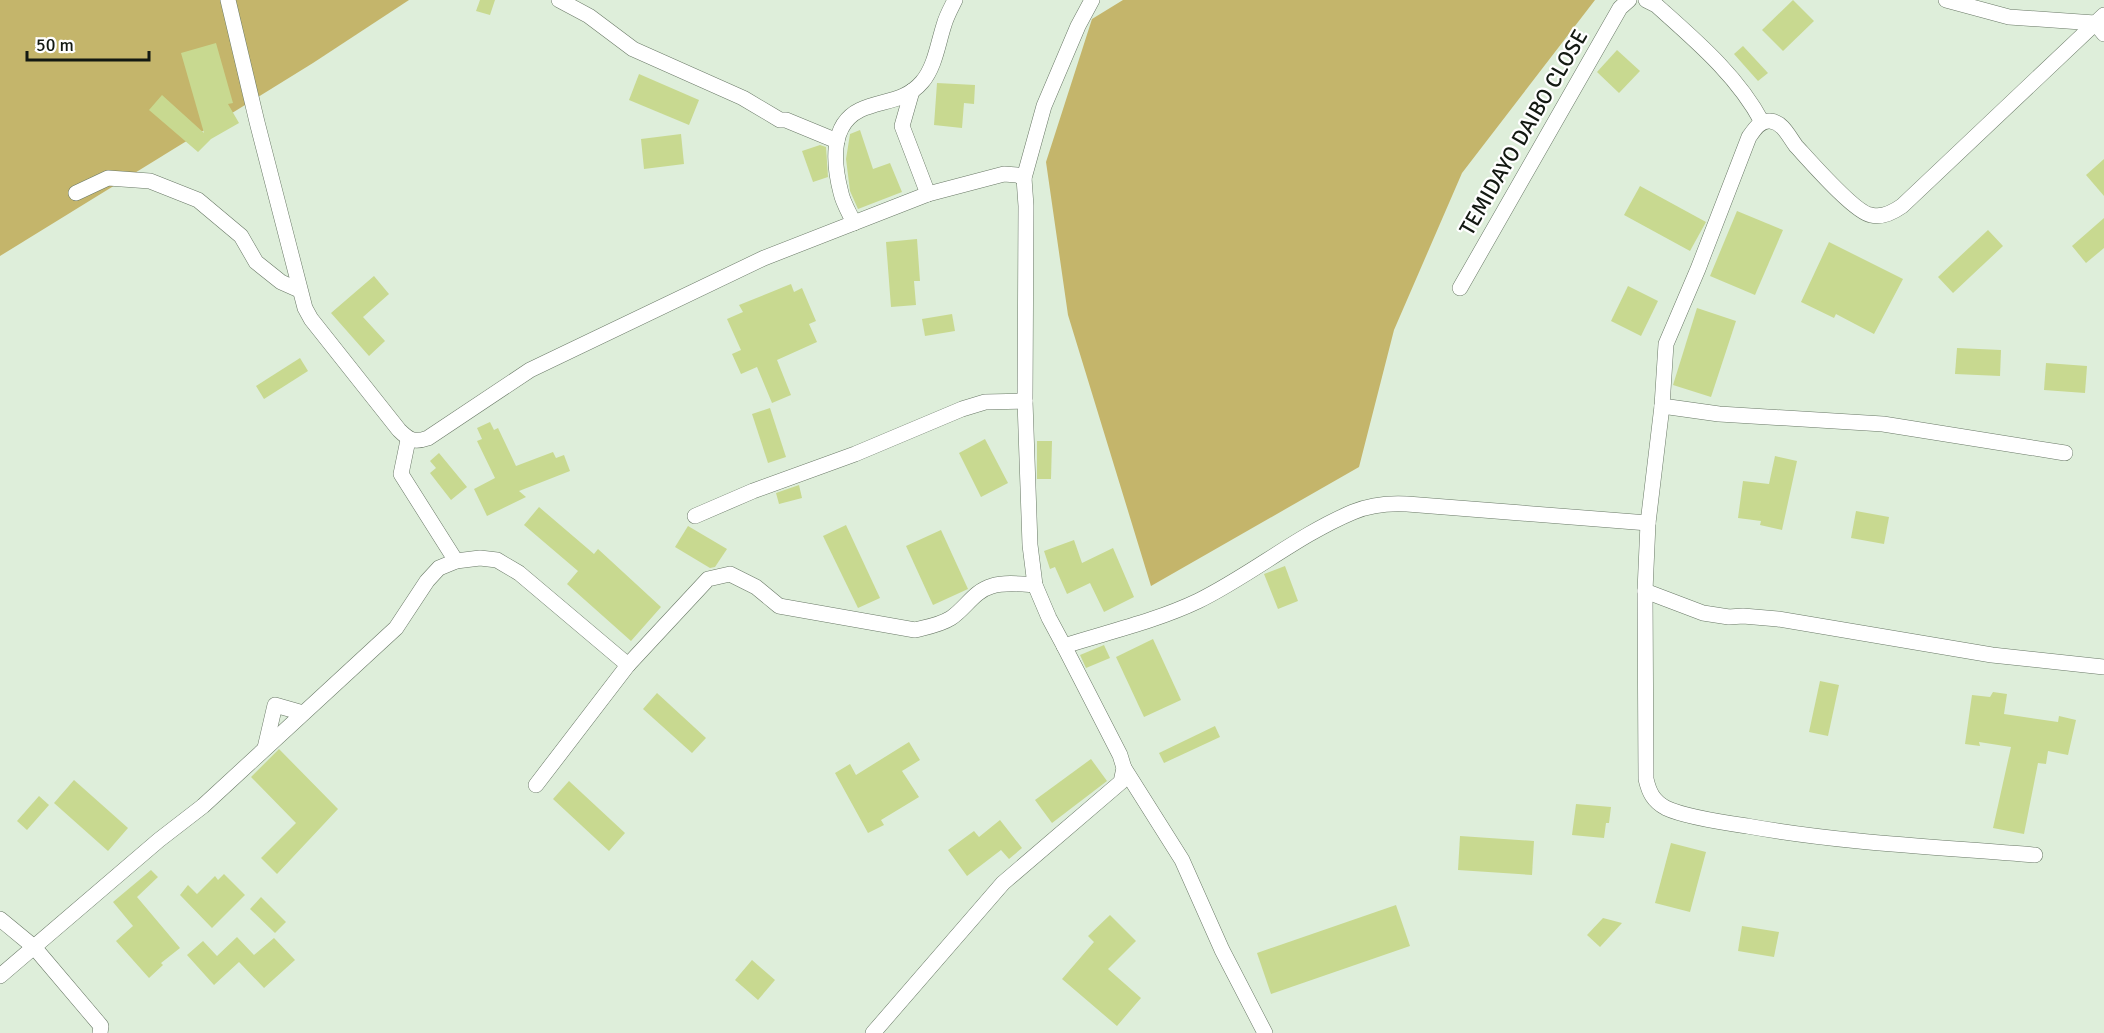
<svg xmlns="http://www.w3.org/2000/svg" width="2104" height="1033" font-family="Signika,sans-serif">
	<rect width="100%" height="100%" fill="#deeeda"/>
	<!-- forest -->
	<g fill="#c4b56b">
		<polygon points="0,0 409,0 313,63 0,256"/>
		<polygon points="1123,0 1595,0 1462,173 1394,330 1359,467 1151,586 1068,315 1046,162 1092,19"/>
	</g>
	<!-- building -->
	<g fill="#c8d990">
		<polygon points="480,0 495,0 490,15 476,11"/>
		<polygon points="1793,0 1814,21 1783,51 1762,30"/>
		<polygon points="216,43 233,103 228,104 239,123 211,139 198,152 149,110 162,95 204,133 181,53"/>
		<polygon points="1743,46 1768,73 1758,81 1734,54"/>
		<polygon points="1617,50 1640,71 1619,93 1597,72"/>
		<polygon points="639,74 699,100 689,125 629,100"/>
		<polygon points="937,83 975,85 974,104 964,103 962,128 934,125"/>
		<polygon points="860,130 873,169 890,163 902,192 858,209 850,191 846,159 850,134"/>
		<polygon points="681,134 684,164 644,169 641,139"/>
		<polygon points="820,145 826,147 828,177 813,182 802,151"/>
		<polygon points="2104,159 2104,196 2086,175"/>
		<polygon points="1640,186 1706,222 1690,251 1624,215"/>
		<polygon points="1737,211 1783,230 1755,295 1710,276"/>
		<polygon points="2104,218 2104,248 2086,263 2072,246"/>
		<polygon points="1988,230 2003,246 1953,293 1938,277"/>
		<polygon points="917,239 920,281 914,281 916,305 891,307 886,242"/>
		<polygon points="1829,242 1903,279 1874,334 1836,314 1834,318 1801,302"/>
		<polygon points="374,276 389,294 363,317 385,341 369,356 331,313"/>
		<polygon points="791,284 794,292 802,288 816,321 809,324 817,342 777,360 791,395 772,403 757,367 741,374 732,354 741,350 727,319 743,312 739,305"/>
		<polygon points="1628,286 1658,301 1641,336 1611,321"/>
		<polygon points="1697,308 1736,321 1711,397 1673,385"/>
		<polygon points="952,314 955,331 925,336 922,319"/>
		<polygon points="1957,348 2001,350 2000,376 1955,374"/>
		<polygon points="300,358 308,371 264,399 256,386"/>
		<polygon points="2046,363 2087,366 2085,393 2044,390"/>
		<polygon points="770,408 786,457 768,463 752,414"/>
		<polygon points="490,422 494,430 498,428 516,466 553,452 556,458 564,455 570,471 519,491 526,497 487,516 474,489 495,478 477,441 482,439 477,428"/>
		<polygon points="985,439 1008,483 981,497 959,453"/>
		<polygon points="1037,441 1052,441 1051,479 1037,479"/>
		<polygon points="439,453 467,487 451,500 430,473 436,468 430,461"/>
		<polygon points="1775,456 1797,461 1782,530 1760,525 1761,521 1738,518 1743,481 1769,484"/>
		<polygon points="799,485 802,498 779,504 776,493"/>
		<polygon points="539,507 594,554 598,549 661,607 631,641 567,584 578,571 524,525"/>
		<polygon points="1856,511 1889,517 1884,544 1851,538"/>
		<polygon points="846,525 880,598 858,608 823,536"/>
		<polygon points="688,526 727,549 715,567 710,568 675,547"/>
		<polygon points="941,530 968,589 933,605 906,546"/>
		<polygon points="1074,540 1082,563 1113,548 1134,597 1104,612 1090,583 1067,594 1055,567 1050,569 1044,551"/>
		<polygon points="1285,566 1298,601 1278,609 1264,574"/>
		<polygon points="1153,639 1181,700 1144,717 1116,657"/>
		<polygon points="1104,645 1110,658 1086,668 1080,655"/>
		<polygon points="1820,681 1839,685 1828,736 1809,732"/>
		<polygon points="1993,692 2007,694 2004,714 2058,722 2059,716 2076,720 2068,755 2048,751 2046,764 2038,763 2024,834 1993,828 2011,747 1979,742 1980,746 1965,744 1972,695 1990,697"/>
		<polygon points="657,693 706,738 692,753 643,709"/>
		<polygon points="1215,726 1220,737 1164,763 1159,753"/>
		<polygon points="909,742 920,760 902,771 919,797 881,820 884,825 868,833 835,773 850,764 856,775"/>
		<polygon points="279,749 338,809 277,874 261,858 296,823 251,777"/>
		<polygon points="1091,759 1107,781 1052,823 1035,800"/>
		<polygon points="74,780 128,828 108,851 54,803"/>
		<polygon points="569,781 625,833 609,851 553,799"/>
		<polygon points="39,796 49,805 27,830 17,821"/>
		<polygon points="1576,804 1611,807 1609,823 1606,823 1604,838 1572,835"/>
		<polygon points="1000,820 1022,848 1009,859 1001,850 967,876 948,850 974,831 979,837"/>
		<polygon points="1460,836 1534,841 1532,875 1458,870"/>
		<polygon points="1671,843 1706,852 1690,912 1655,903"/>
		<polygon points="151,870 158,877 137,897 180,948 161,963 163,965 149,978 116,941 133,926 113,902"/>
		<polygon points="224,874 245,895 212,928 180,895 188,885 197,894 215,876 218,880"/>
		<polygon points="261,897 286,922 275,933 250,909"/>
		<polygon points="1396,905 1410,946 1271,994 1257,953"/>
		<polygon points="1110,915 1136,941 1108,969 1141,998 1117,1026 1062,979 1094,942 1088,936"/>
		<polygon points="1603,918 1622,923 1600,947 1587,935"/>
		<polygon points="1742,926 1779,932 1774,957 1738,951"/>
		<polygon points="237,937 254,955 274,938 295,960 264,988 239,962 214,985 187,955 203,941 217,956"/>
		<polygon points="752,960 775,980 758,1000 735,980"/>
	</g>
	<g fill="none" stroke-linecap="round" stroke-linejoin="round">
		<!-- street casing -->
		<g stroke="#697866" stroke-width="16">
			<g id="street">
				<path d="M228,0L257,122L305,308L311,319L399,430C409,440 414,443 428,438L530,370L764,258L928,194L1004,174L1017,175L1024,178"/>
				<polyline points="559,0 589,16 633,49 743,98 780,120 786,120 837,141"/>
				<path d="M1092,0L1078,26L1044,106L1024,178L1026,206L1025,401L1030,545L1035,585L1049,618L1064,646C1108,632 1156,621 1198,601C1251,575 1298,535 1353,512C1370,505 1389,503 1407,504L1648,523L1662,406L1666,344L1698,269L1749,137C1754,130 1760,120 1770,121C1783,122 1789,137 1796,146C1809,160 1855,213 1871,215C1882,218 1892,213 1902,206L2104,15"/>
				<path d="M1646,0L1656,5C1695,40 1737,75 1762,122"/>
				<polyline points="1946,0 2009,17 2095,23 2104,34"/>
				<polyline points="912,91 902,126 928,194"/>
				<polyline points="76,193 108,178 150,181 198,200 241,236 256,262 281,282 299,290"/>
				<path d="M854,223C850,214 843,203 841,193C834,166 829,125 860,110C882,100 905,102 922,82C935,67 938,43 944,25C946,17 951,8 955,0"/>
				<polyline points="1460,288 1620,8 1629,0"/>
				<polyline points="1662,406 1719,414 1883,424 2065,453"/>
				<polyline points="408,440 401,474 456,561"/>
				<polyline points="695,516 753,491 855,454 962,409 985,402 1025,401"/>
				<path d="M1648,523L1645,591L1646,779C1649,792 1653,801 1666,808C1683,816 1726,823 1747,826C1842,843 1939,847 2035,855"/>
				<polyline points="1645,591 1703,613 1729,617 1743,616 1778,619 1992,655 2104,667"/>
				<polyline points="265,748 275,705 303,713"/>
				<polyline points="1124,768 1182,860 1222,950 1265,1033"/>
				<path d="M536,785L628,665L708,579L730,574L756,587L779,606L915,630C927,627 940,625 951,618C966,608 974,591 992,586C1005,582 1021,584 1035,585"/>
				<polyline points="0,919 34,947 101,1026 100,1033"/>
				<polyline points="0,976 159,840 203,806 396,628 427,581 439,568 456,561 480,558 497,560 519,573 628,665"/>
				<polyline points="873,1033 1003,883 1121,782 1124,768 1120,755 1064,646"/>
			</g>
		</g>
		<!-- street -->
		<use href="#street" stroke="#fff" stroke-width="15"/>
	</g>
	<g text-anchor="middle" stroke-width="4.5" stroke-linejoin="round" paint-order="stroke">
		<!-- street labels -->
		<g font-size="22" fill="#131912" stroke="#fff">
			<text transform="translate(1523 132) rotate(-60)" y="8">TEMIDAYO DAIBO CLOSE</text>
		</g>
	</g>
	<!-- scale -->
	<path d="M27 51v9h122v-9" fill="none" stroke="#131912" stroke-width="3"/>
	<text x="36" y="51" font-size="18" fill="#131912" stroke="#ffffff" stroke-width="4.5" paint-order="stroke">50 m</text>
</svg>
